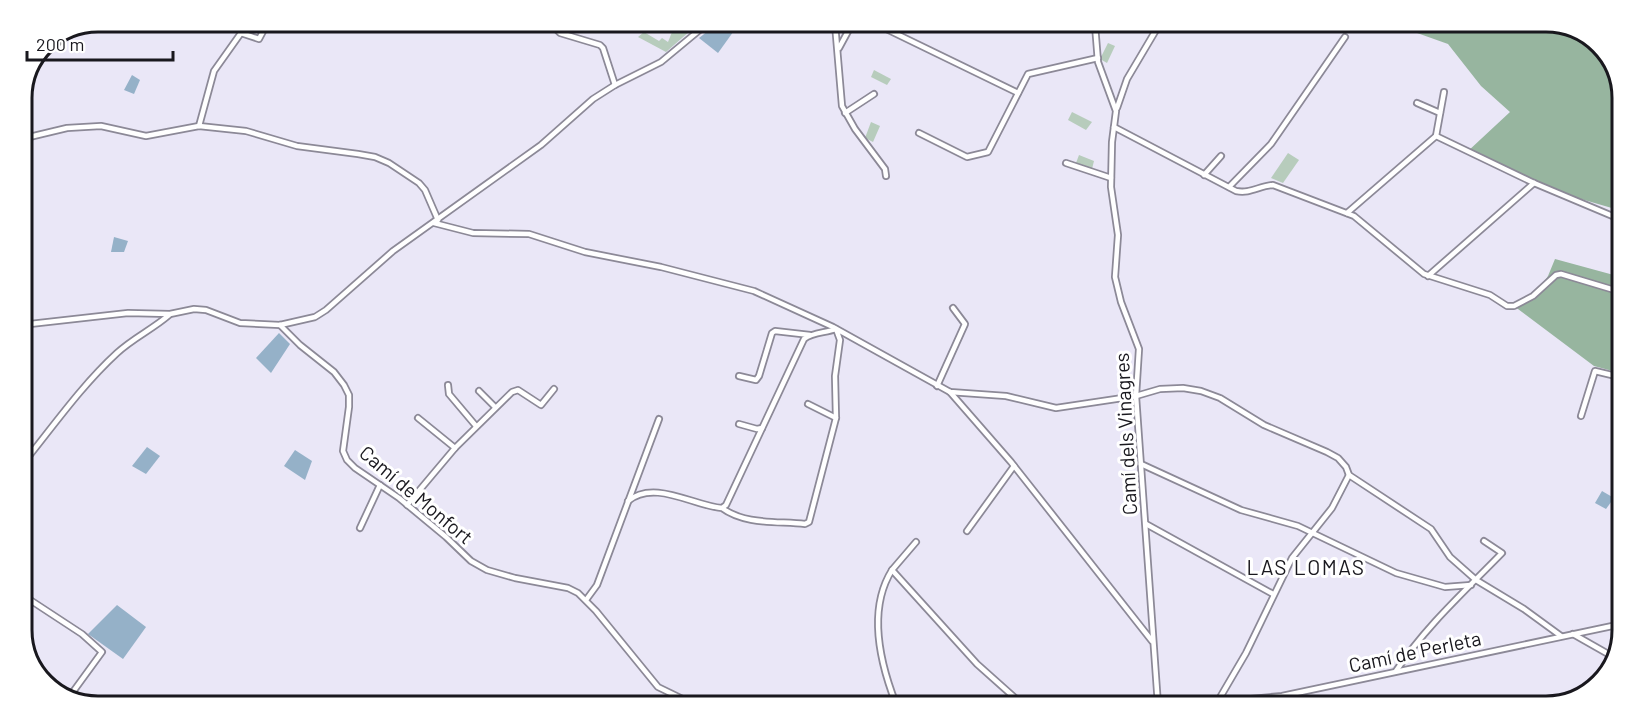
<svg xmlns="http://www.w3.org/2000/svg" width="1644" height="728" font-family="Barlow,sans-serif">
	<rect width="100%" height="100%" fill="#eae7f7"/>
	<!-- green -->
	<g fill="#b7ccbc">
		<polygon points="677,23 681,23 690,31 666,52 638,37 644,32 659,41 662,38 668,42 672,32 669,31"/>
		<polygon points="1108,43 1115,46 1107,63 1100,59"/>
		<polygon points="874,70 891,79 887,85 871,77"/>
		<polygon points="1072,112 1092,122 1086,130 1068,120"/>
		<polygon points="871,122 880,126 873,142 865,138"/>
		<polygon points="1288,153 1299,160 1283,183 1271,178"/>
		<polygon points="1079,155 1094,161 1092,169 1076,163"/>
	</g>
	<!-- forest -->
	<g fill="#97b59f">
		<polygon points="1404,26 1576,27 1610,55 1623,93 1622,211 1557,192 1467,152 1510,112 1481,86 1448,44 1403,28"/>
		<polygon points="1555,259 1621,277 1620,373 1594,366 1514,306 1533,298 1548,276"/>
	</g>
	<!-- water -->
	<g fill="#95b1c8">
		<polygon points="717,24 731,24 736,28 718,53 699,38"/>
		<polygon points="132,75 140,80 134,94 124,90"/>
		<polygon points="114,237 128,241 124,252 111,252"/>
		<polygon points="279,333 290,344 271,373 256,358"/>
		<polygon points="147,447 160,456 146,474 132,466"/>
		<polygon points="295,450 312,461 305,480 284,466"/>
		<polygon points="1602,491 1614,498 1606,509 1595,503"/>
		<polygon points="117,605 146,627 123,659 88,634"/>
	</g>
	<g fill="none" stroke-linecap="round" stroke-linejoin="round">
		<!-- street casing -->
		<g stroke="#8c8997" stroke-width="8">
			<g id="street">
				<polyline points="555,23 555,28 560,33 600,45 603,48 615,85"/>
				<polyline points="835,24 842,106 855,129 885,169 886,176"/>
				<polyline points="876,24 1018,93"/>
				<polyline points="1095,25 1098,62 1116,111 1112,142 1111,187 1118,235 1115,277 1121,302 1139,349 1136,396 1158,705"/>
				<polyline points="241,33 259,39 268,22"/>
				<polyline points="839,48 852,24"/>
				<polyline points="1417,103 1440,113"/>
				<polyline points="1117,108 1127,79 1159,25"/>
				<polyline points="845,113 874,94"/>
				<polyline points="199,126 214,71 241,33 242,26 241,22"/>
				<path d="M1114,127L1236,191C1250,194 1259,186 1273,185L1354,216L1424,274L1490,295L1507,306H1514L1533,296L1556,275L1561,274L1621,292"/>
				<polyline points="919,133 967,157 988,152 1028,74 1098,58"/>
				<polyline points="1436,136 1444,92"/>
				<polyline points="21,139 67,128 101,126 146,136 199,126 246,131 297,146 358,154 375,157 389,163 419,183 425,190 438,220"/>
				<polyline points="1066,163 1111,178"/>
				<polyline points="1204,175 1221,156"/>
				<polyline points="1229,187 1271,144 1345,37"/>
				<polyline points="1347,213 1436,136 1534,183 1622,220"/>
				<polyline points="434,223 473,233 529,234 585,252 661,267 754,291 833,327 950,392 1006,396 1056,408 1136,396 1160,389 1183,388 1201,391 1220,398 1264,425 1327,452 1338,458 1346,467 1349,475 1431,529 1450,557 1476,580 1524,609 1561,636"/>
				<polyline points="1428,276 1534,183"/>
				<polyline points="21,325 128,313 170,314 194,309 206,310 240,323 280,325 315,317 326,310 393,251 541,145 593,99 615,85 661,62 708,23"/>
				<polyline points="280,325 300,345 334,372 344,385 349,395 349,407 343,451 347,460 355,468 399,498 446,537 471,561 487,570 515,578 568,588 578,593 596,611 658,687 693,704"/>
				<polyline points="739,376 756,380 759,376 772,333 775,331 810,335"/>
				<polyline points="448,385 449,394 476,426"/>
				<polyline points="937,386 965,324 953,308"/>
				<polyline points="479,391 495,407"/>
				<polyline points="950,392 1011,462 1152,641"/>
				<polyline points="808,404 836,418"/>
				<polyline points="1581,416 1595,371 1620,377"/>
				<polyline points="418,418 455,448"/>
				<polyline points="739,424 757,429 762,428"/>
				<polyline points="1141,464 1241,510 1298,526 1396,573 1445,587 1471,585"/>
				<path d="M21,466C52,428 81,386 117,353C133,338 153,329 169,315"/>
				<path d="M628,501C654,479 694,506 722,508L726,505L804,339C813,332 825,333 836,329L840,340L835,376L836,418L809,522L805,524C778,521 745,525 722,508"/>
				<polyline points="407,505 455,448 512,392 518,390 541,405 554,389"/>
				<polyline points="1146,524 1273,594"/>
				<polyline points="360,528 380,485"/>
				<polyline points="967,531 1014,466"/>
				<polyline points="916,542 892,570 977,664 1023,705"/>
				<path d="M892,570C867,610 880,663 896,704"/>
				<polyline points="21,594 82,634 102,652 67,700"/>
				<polyline points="586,600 597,585 659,419"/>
				<polyline points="1573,634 1617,659"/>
				<path d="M1396,671C1426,626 1465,591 1502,553L1484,541"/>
				<polyline points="1584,692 1586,695"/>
				<polyline points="1215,706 1246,653 1292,558 1332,508 1349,475"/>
				<polyline points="1219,706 1240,700 1282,696 1617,625"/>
			</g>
		</g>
		<!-- street -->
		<use href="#street" stroke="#fff" stroke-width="4.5"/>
	</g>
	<g text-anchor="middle" stroke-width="6" stroke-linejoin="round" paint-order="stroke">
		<!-- street labels -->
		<g font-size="20" fill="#19181e" stroke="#fff">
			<text transform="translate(1126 434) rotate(-93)" y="7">Camí dels Vinagres</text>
			<text transform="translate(416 495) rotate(40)" y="7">Camí de Monfort</text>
			<text transform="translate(1415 652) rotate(-12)" y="7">Camí de Perleta</text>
		</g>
		<!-- neighbourhood labels -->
		<g font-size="21" letter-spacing="1.5" fill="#19181e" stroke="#fff">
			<text x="1306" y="575">LAS LOMAS</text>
		</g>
	</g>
	<!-- crop -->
	<path d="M0 0H1644V728H0ZM98 32H1546A66 66 0 0 1 1612 98V630A66 66 0 0 1 1546 696H98A66 66 0 0 1 32 630V98A66 66 0 0 1 98 32Z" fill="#fff" fill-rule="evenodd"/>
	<path fill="none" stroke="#19181e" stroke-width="3" d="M98 32H1546A66 66 0 0 1 1612 98V630A66 66 0 0 1 1546 696H98A66 66 0 0 1 32 630V98A66 66 0 0 1 98 32Z"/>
	<!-- scale -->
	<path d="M27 51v9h146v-9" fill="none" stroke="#19181e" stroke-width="3"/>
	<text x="36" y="51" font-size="18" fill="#19181e" stroke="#ffffff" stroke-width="4.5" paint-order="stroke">200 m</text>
</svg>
